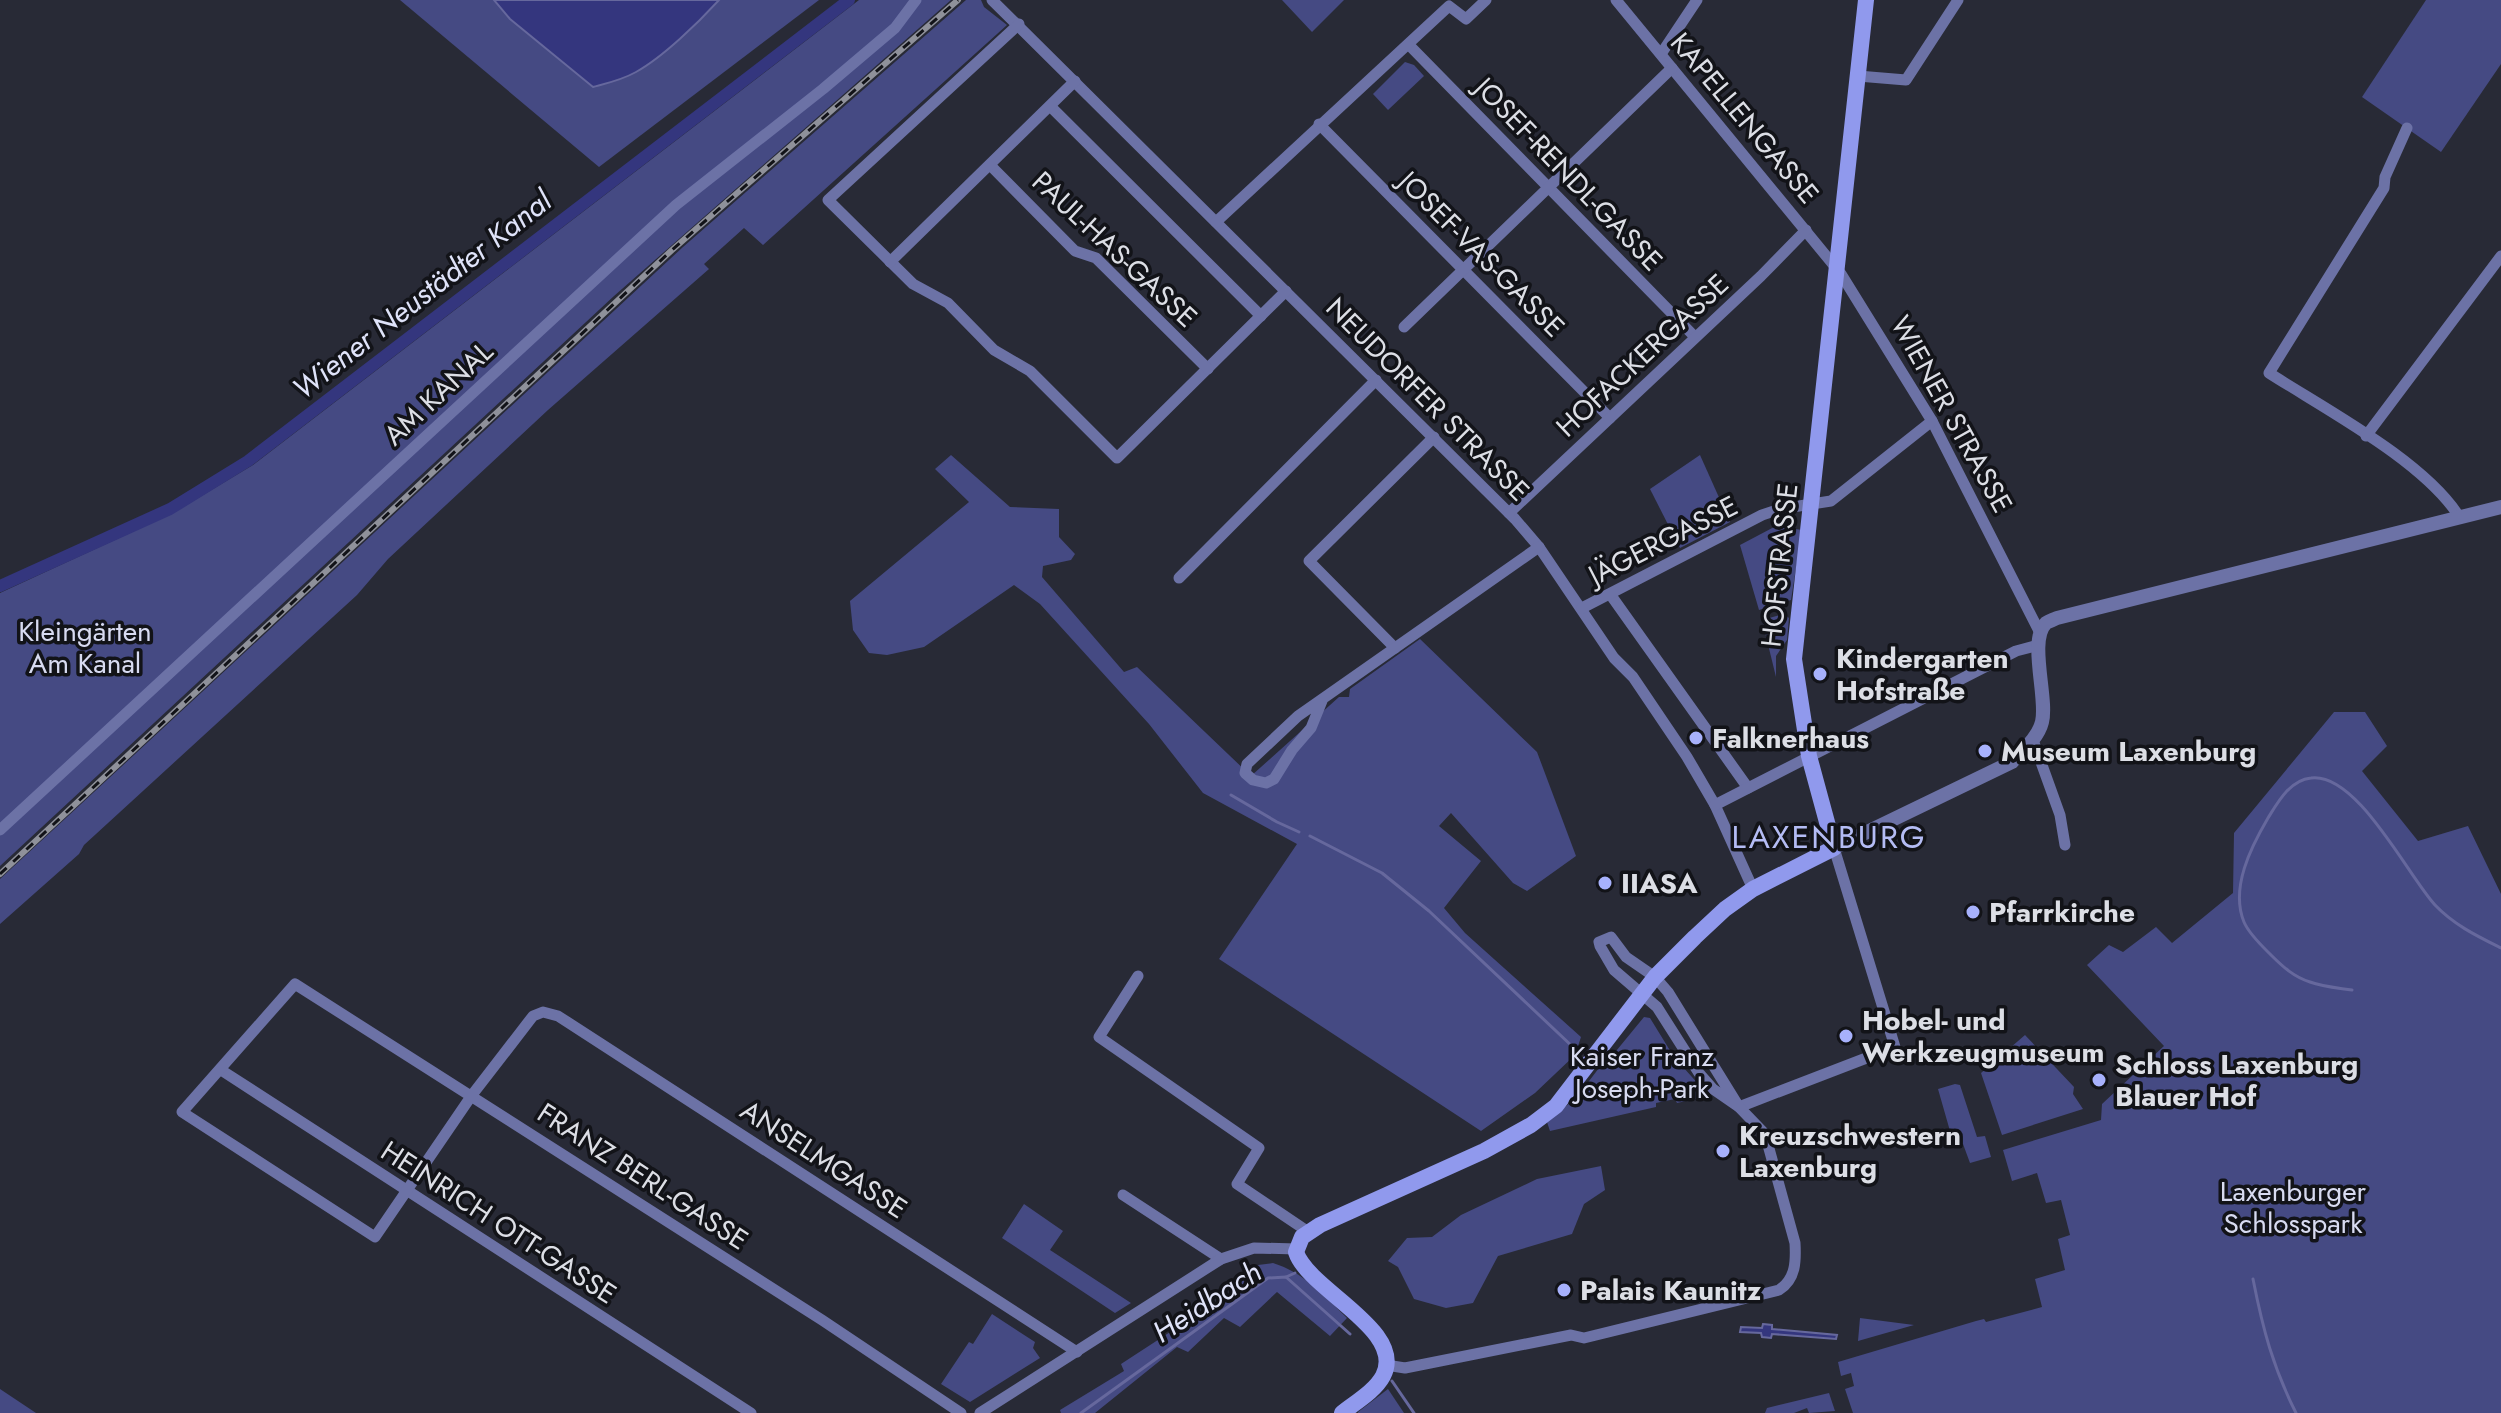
<svg xmlns="http://www.w3.org/2000/svg" width="2501" height="1413" font-family="Jost,sans-serif">
	<rect width="100%" height="100%" fill="#282a36"/>
	<!-- green -->
	<g fill="#454a83">
		<polygon points="400,0 819,0 599,167"/>
		<polygon points="859,0 951,0 614,296 0,866 0,593 173,513 253,465"/>
		<polygon points="966,0 981,0 984,7 1007,25 763,245 744,228 704,264 709,269 548,410 388,559 357,595 84,845 79,854 0,924 0,879 683,247"/>
		<polygon points="1282,0 1344,0 1312,32"/>
		<polygon points="2426,0 2501,0 2501,64 2441,152 2362,97"/>
		<polygon points="1405,62 1414,65 1424,76 1388,110 1373,94"/>
		<polygon points="951,455 1010,507 1059,509 1059,537 1075,554 1071,560 1043,566 1042,577 1124,672 1137,667 1251,776 1339,697 1349,697 1350,689 1420,639 1537,752 1576,856 1527,891 1513,883 1451,813 1439,826 1481,861 1444,908 1465,933 1581,1037 1575,1055 1535,1093 1481,1131 1219,959 1297,844 1203,793 1149,724 1040,604 1014,585 924,647 887,655 869,653 853,630 850,601 969,502 935,469"/>
		<polygon points="1700,455 1730,522 1680,548 1650,489"/>
		<polygon points="1776,526 1802,530 1791,600 1759,610 1740,545"/>
		<polygon points="1784,614 1789,618 1787,640 1776,656 1776,677 1762,620"/>
		<polygon points="2334,712 2365,712 2387,746 2362,771 2418,841 2468,826 2501,894 2501,1413 1853,1413 1845,1389 1854,1386 1851,1373 1841,1376 1838,1362 1976,1321 1984,1319 1986,1322 2042,1307 2035,1279 2065,1270 2058,1239 2070,1235 2061,1200 2046,1203 2037,1173 2012,1181 2003,1150 2101,1120 2102,1104 2164,1046 2087,965 2109,945 2123,952 2156,927 2172,943 2233,893 2234,833"/>
		<polygon points="1644,1017 1650,1018 1674,1057 1709,1096 1677,1103 1675,1099 1656,1103 1656,1107 1550,1131 1547,1122 1577,1097 1605,1060 1612,1056"/>
		<polygon points="2025,1035 2074,1087 2073,1094 2083,1109 2002,1135 1981,1073"/>
		<polygon points="1955,1084 1960,1085 1977,1137 1985,1136 1991,1157 1970,1163 1963,1144 1954,1145 1938,1089"/>
		<polygon points="1601,1166 1605,1190 1584,1204 1572,1234 1498,1256 1473,1303 1446,1308 1414,1299 1398,1267 1388,1261 1407,1238 1432,1237 1461,1215 1537,1179"/>
		<polygon points="1024,1204 1063,1231 1050,1250 1131,1303 1115,1313 1002,1238"/>
		<path d="M1273,1263C1305,1273 1323,1295 1347,1318L1330,1336L1277,1292L1240,1327L1224,1318L1188,1352L1177,1347L1095,1413H1061L1060,1410L1124,1371L1121,1364L1233,1291L1228,1285L1250,1266Z"/>
		<polygon points="992,1314 1035,1342 1033,1348 1040,1358 970,1402 941,1384 969,1342 973,1344"/>
		<polygon points="1860,1318 1914,1325 1858,1341"/>
		<polygon points="0,1389 36,1413 0,1413"/>
		<polygon points="1388,1389 1404,1413 1358,1413 1358,1412"/>
		<polygon points="1829,1393 1835,1411 1809,1413 1807,1408 1794,1413 1765,1413 1767,1408"/>
	</g>
	<!-- water -->
	<g fill="#34367e" stroke="#66689d" stroke-width="2">
		<path d="M494,0H719C698,23 663,57 636,72C622,80 608,83 593,87L510,19Z"/>
		<polygon points="1763,1324 1772,1325 1772,1329 1837,1335 1836,1339 1772,1334 1771,1338 1762,1337 1761,1333 1740,1332 1741,1327 1762,1328"/>
	</g>
	<g fill="none" stroke-linecap="round" stroke-linejoin="round">
		<!-- stream -->
		<g stroke="#66689d" stroke-width="3">
			<polyline points="1231,795 1277,822 1299,832"/>
			<polyline points="1310,836 1382,873 1429,911 1574,1048"/>
			<path d="M2352,990C2339,988 2323,987 2310,982C2294,977 2283,967 2271,955C2262,946 2249,934 2244,922C2230,888 2251,847 2268,818C2278,802 2290,780 2311,778C2357,772 2408,876 2435,905C2454,925 2477,936 2501,948"/>
			<polyline points="1286,1277 1295,1273"/>
			<path d="M2253,1279C2263,1330 2273,1367 2296,1413"/>
			<polyline points="1392,1381 1414,1413"/>
			<polyline points="1081,1413 1268,1278 1286,1277 1350,1334"/>
		</g>
		<!-- canal -->
		<polyline stroke="#34367e" stroke-width="12" points="0,586 170,509 248,461 849,0"/>
		<!-- minor -->
		<g stroke="#6c72a6" stroke-width="11">
			<polyline points="992,0 1515,519 1539,547 1614,658 1633,677 1687,757 1715,805 1753,889"/>
			<polyline points="1616,0 1841,274 1932,421 2040,633"/>
			<polyline points="1019,24 828,200 913,284 948,303 994,350 1030,371 1117,458 1286,291"/>
			<polyline points="1409,45 1695,337"/>
			<polyline points="1661,54 1697,0"/>
			<polyline points="1858,76 1906,80 1958,0"/>
			<polyline points="1051,107 1261,316"/>
			<polyline points="1319,124 1610,418"/>
			<path d="M2407,128L2385,177L2384,188L2269,373C2325,409 2426,462 2460,518"/>
			<polyline points="990,165 1075,251 1096,258 1208,369"/>
			<polyline points="1216,222 1449,6 1466,19 1486,0"/>
			<polyline points="890,262 1075,81"/>
			<polyline points="1404,327 1672,68"/>
			<polyline points="2366,436 2501,256"/>
			<polyline points="1509,513 1761,276 1806,230"/>
			<polyline points="1179,578 1376,380"/>
			<polyline points="1610,594 1748,788"/>
			<polyline points="1582,608 1762,515 1780,509 1831,501 1932,421"/>
			<polyline points="1395,648 1309,561 1434,437"/>
			<polyline points="1322,701 1311,728 1292,750 1274,779 1266,783 1253,780 1245,773 1247,764 1298,716 1539,547"/>
			<polyline points="2033,740 2060,815 2065,845"/>
			<polyline points="1715,805 2016,651 2039,645"/>
			<polyline points="0,830 676,205 823,89 895,28 916,0"/>
			<polyline points="1138,976 1099,1037 1259,1148 1237,1184 1307,1231"/>
			<polyline points="221,1070 751,1413"/>
			<polyline points="1739,1107 1895,1047 1834,848"/>
			<polyline points="1123,1195 1221,1259"/>
			<path d="M1386,1365L1405,1368L1571,1335L1584,1338L1779,1290C1796,1279 1796,1261 1795,1243L1765,1134L1739,1107L1668,992L1655,977L1626,957L1611,937L1599,942L1600,946L1614,970L1657,1007L1699,1073L1713,1089L1739,1107"/>
			<polyline points="961,1413 822,1320 295,984 182,1112 375,1237 472,1095 533,1016 543,1012 558,1016 1077,1352"/>
			<polyline points="980,1413 1221,1259 1254,1248 1297,1249"/>
		</g>
		<!-- tertiary -->
		<path stroke="#6c72a6" stroke-width="14" d="M1834,848L2012,762C2023,750 2038,738 2042,722C2048,698 2028,640 2046,623C2049,621 2053,620 2057,618C2205,580 2353,545 2501,507"/>
		<!-- secondary -->
		<path stroke="#9099ed" stroke-width="16" d="M1342,1413C1356,1402 1375,1391 1383,1376C1407,1330 1308,1290 1296,1252L1302,1237L1320,1225L1484,1151L1531,1125L1556,1106L1655,977L1695,937L1725,909L1753,889L1834,848L1809,756L1794,659L1866,0"/>
		<!-- rail casing -->
		<g stroke="#8f919a" stroke-width="6">
			<polyline id="rail" points="0,874 672,250 958,0"/>
		</g>
		<!-- rail -->
		<use href="#rail" stroke="#121318" stroke-width="3" stroke-dasharray="9" stroke-linecap="butt"/>
	</g>
	<!-- markers -->
	<g fill="#a7b1fc" stroke="#121318" stroke-width="3">
		<circle cx="1820" cy="674" r="8"/>
		<circle cx="1696" cy="738" r="8"/>
		<circle cx="1985" cy="751" r="8"/>
		<circle cx="1605" cy="883" r="8"/>
		<circle cx="1973" cy="912" r="8"/>
		<circle cx="1846" cy="1036" r="8"/>
		<circle cx="2099" cy="1080" r="8"/>
		<circle cx="1723" cy="1151" r="8"/>
		<circle cx="1564" cy="1290" r="8"/>
	</g>
	<g text-anchor="middle" stroke-width="7" stroke-linejoin="round" paint-order="stroke">
		<!-- street labels -->
		<g font-size="28" fill="#dcdee5" stroke="#121318">
			<text transform="translate(1745 118) rotate(50)" y="10">KAPELLENGASSE</text>
			<text transform="translate(1569 174) rotate(46)" y="10">JOSEF-RENDL-GASSE</text>
			<text transform="translate(1115 249) rotate(43)" y="10">PAUL-HAS-GASSE</text>
			<text transform="translate(1482 254) rotate(45)" y="10">JOSEF-VAS-GASSE</text>
			<text transform="translate(1642 355) rotate(-43)" y="10">HOFACKERGASSE</text>
			<text transform="translate(438 393) rotate(-43)" y="10">AM KANAL</text>
			<text transform="translate(1428 399) rotate(45)" y="10">NEUDORFER STRASSE</text>
			<text transform="translate(1952 414) rotate(61)" y="10">WIENER STRASSE</text>
			<text transform="translate(1663 540) rotate(-27)" y="10">JÄGERGASSE</text>
			<text transform="translate(1779 565) rotate(-84)" y="10">HOFSTRASSE</text>
			<text transform="translate(824 1159) rotate(33)" y="10">ANSELMGASSE</text>
			<text transform="translate(643 1176) rotate(33)" y="10">FRANZ BERL-GASSE</text>
			<text transform="translate(499 1222) rotate(33)" y="10">HEINRICH OTT-GASSE</text>
		</g>
		<!-- park labels -->
		<g font-size="28" fill="#d8dbf1" stroke="#121318">
			<text x="85" y="641">Kleingärten<tspan x="85" dy="32">Am Kanal</tspan></text>
			<text x="1642" y="1066">Kaiser Franz<tspan x="1642" dy="32">Joseph-Park</tspan></text>
			<text x="2293" y="1201">Laxenburger<tspan x="2293" dy="32">Schlosspark</tspan></text>
		</g>
		<!-- poi labels -->
		<g font-size="28" font-weight="bold" fill="#dcdee5" stroke="#121318" text-anchor="start">
			<text x="1836" y="668">Kindergarten<tspan x="1836" dy="32">Hofstraße</tspan></text>
			<text x="1712" y="748">Falknerhaus</text>
			<text x="2001" y="761">Museum Laxenburg</text>
			<text x="1621" y="893">IIASA</text>
			<text x="1989" y="922">Pfarrkirche</text>
			<text x="1862" y="1030">Hobel- und<tspan x="1862" dy="32">Werkzeugmuseum</tspan></text>
			<text x="2115" y="1074">Schloss Laxenburg<tspan x="2115" dy="32">Blauer Hof</tspan></text>
			<text x="1739" y="1145">Kreuzschwestern<tspan x="1739" dy="32">Laxenburg</tspan></text>
			<text x="1580" y="1300">Palais Kaunitz</text>
		</g>
		<!-- water labels -->
		<g font-size="30" font-style="italic" fill="#dfe3f9" stroke="#121318">
			<text transform="translate(422 295) rotate(-38)" y="10">Wiener Neustädter Kanal</text>
			<text transform="translate(1207 1302) rotate(-33)" y="10">Heidbach</text>
		</g>
		<!-- quarter labels -->
		<g font-size="32" letter-spacing="2" fill="#b4bcf4" stroke="#121318">
			<text x="1829" y="848">LAXENBURG</text>
		</g>
	</g>
</svg>
